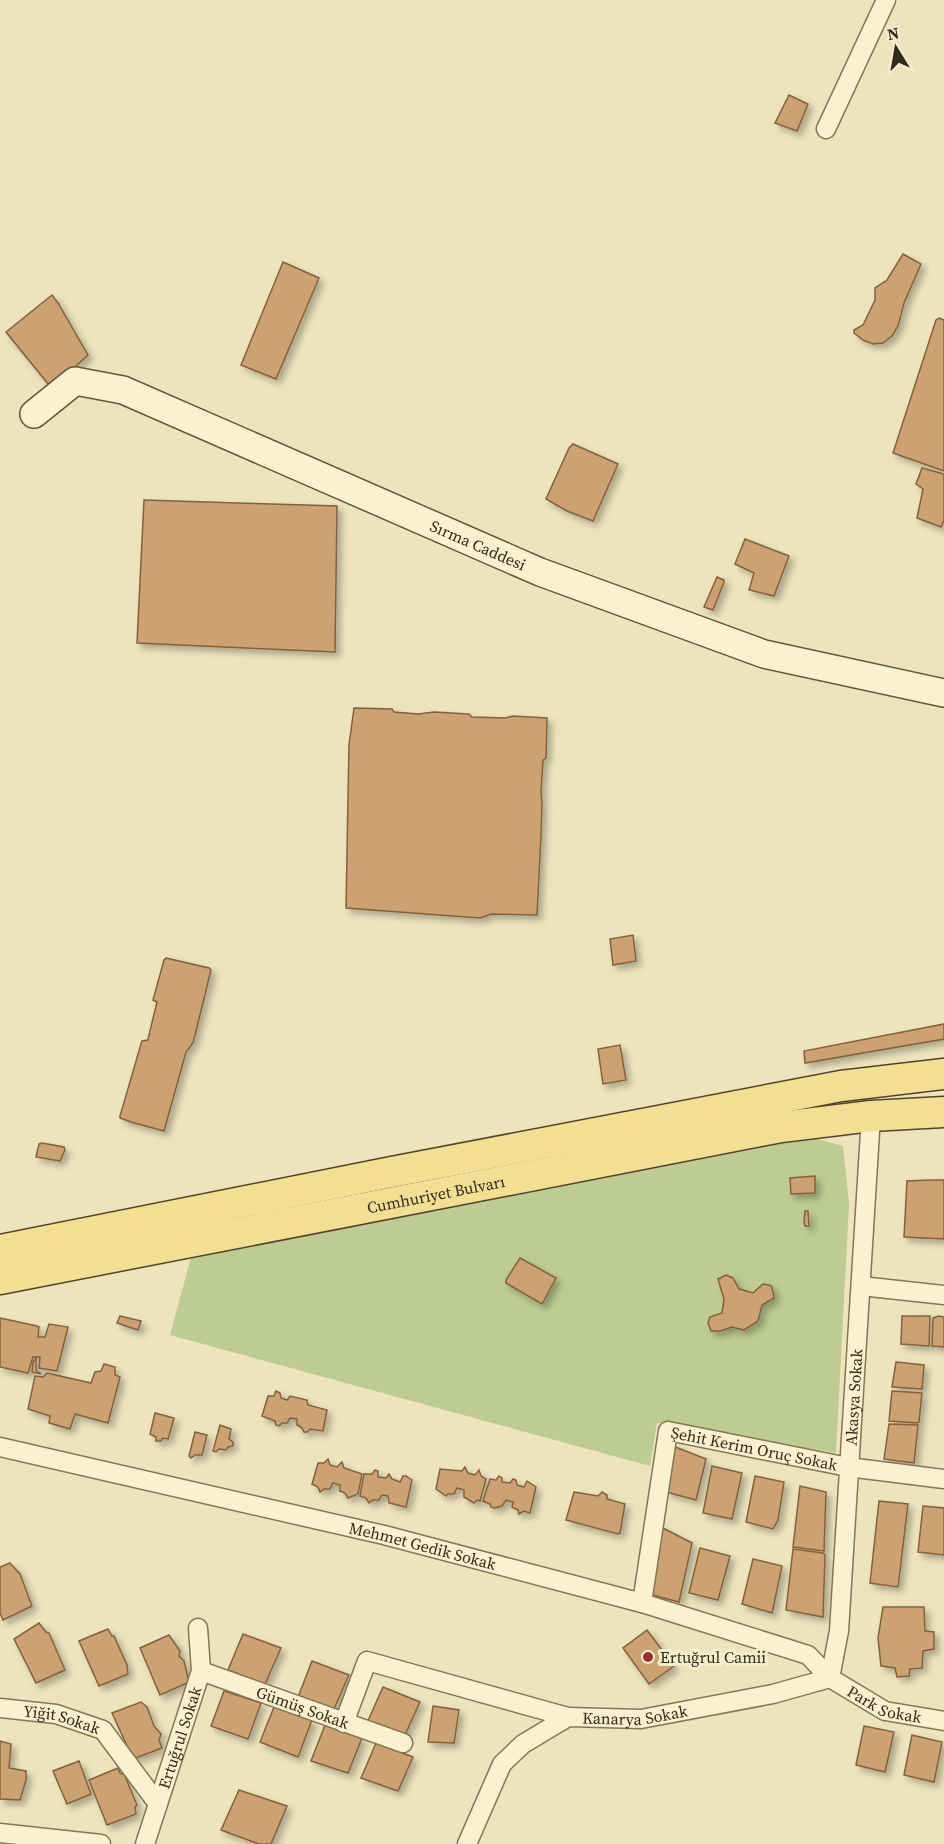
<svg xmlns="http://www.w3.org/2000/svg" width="944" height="1844" font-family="'Source Serif 4',serif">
	<defs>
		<filter id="shadow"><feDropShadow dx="4.5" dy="4.5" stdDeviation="3" flood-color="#0004"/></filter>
	</defs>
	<rect width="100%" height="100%" fill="#ede4bd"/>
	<!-- green -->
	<polygon fill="#becb92" points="814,1138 843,1146 849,1204 836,1453 657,1423 650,1466 170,1335 193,1250"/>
	<!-- building -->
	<g fill="#cca273" stroke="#84613d" stroke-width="1.5" filter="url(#shadow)">
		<polygon points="789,95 808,104 797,131 775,123"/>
		<polygon points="903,254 921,264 904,303 898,326 892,336 883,343 873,344 863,340 854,333 854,330 863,325 875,300 875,288 887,280"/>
		<polygon points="283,262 319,278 276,379 241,365"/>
		<polygon points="52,295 58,303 88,355 60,380 49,385 6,332"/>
		<polygon points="939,318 944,320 944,471 893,453 936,320"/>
		<polygon points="573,444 618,464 593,521 567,511 546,499 569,448"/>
		<polygon points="922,468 944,474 944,520 941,527 917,518 923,489 916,484"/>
		<polygon points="144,500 337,506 335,652 137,643"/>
		<polygon points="745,539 789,556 774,596 749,590 754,573 735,564"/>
		<polygon points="717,577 724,580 724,582 713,610 704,607"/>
		<polygon points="354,708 392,709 394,712 418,714 434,712 469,714 472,717 505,718 513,716 547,718 546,758 543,760 541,792 542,804 541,836 537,915 491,914 480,918 346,908 349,745"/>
		<polygon points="633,935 636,961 613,965 610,939"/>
		<polygon points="166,958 209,968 211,970 196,1031 193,1043 186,1052 164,1131 131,1122 120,1118 120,1116 141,1044 142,1041 148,1040 149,1035 157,1002 153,1000 164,960"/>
		<polygon points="944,1024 944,1039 805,1063 804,1051"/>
		<polygon points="620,1045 626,1080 603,1084 598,1049"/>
		<polygon points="42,1143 64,1147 65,1150 60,1161 36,1157 39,1144"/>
		<polygon points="815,1176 815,1193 791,1194 790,1178"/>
		<polygon points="930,1180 944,1180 944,1239 904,1237 907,1181"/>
		<polygon points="805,1211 808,1211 809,1226 805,1226 804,1223"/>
		<polygon points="520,1258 556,1278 542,1304 506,1283 506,1280"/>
		<polygon points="726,1275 733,1278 739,1289 753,1293 763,1284 769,1285 772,1287 774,1298 762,1305 758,1321 744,1330 732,1327 720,1331 711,1331 708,1323 710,1317 722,1313 724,1299 718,1279"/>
		<polygon points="120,1316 141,1321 138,1330 117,1323"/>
		<polygon points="902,1316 930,1316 929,1346 901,1344"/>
		<polygon points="938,1316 944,1317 944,1347 932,1346 933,1318"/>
		<polygon points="0,1318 37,1326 39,1327 38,1337 45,1337 49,1324 68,1327 57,1371 39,1368 40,1357 33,1357 28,1373 0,1367"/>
		<polygon points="36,1358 36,1370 41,1374 32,1372 33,1362"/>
		<polygon points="896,1362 924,1365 922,1389 892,1387"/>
		<polygon points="104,1364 115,1367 115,1375 120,1377 108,1423 75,1414 70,1429 49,1423 50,1416 28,1409 35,1376 43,1377 47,1373 91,1383 95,1372 101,1371"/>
		<polygon points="276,1391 280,1393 281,1398 287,1400 290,1396 307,1400 308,1405 327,1410 323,1431 310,1429 307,1432 304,1432 302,1428 297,1425 297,1419 290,1418 287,1423 282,1423 279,1426 276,1425 275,1421 262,1416 268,1396 274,1396"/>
		<polygon points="892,1391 922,1393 919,1422 917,1423 889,1421"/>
		<polygon points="155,1413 174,1418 168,1439 163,1438 161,1441 156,1441 156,1437 150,1434"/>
		<polygon points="889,1424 918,1425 914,1463 884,1459"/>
		<polygon points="220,1425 231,1429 229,1439 233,1442 233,1446 228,1447 226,1450 219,1449 216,1452 213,1451"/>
		<polygon points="195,1432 207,1435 202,1455 195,1455 191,1458 189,1456"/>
		<polygon points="673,1446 706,1459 696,1500 666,1492"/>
		<polygon points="328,1459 330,1465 337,1467 342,1462 344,1468 362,1474 358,1494 348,1498 345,1493 340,1491 340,1485 333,1483 330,1489 324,1489 320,1492 318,1487 312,1484 318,1463 324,1463"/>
		<polygon points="712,1466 742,1473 732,1519 703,1513"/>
		<polygon points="465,1467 468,1473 475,1475 479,1470 481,1476 486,1479 480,1501 477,1500 474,1503 464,1497 464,1490 457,1488 454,1494 448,1494 446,1496 436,1489 440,1469 462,1471"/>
		<polygon points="375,1470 378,1471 378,1477 386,1478 389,1474 392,1479 400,1482 403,1476 406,1476 412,1480 406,1507 389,1503 388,1496 382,1495 379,1500 373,1500 369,1503 366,1498 360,1496 364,1474 372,1474"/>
		<polygon points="499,1476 502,1478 502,1482 510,1483 513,1479 516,1480 517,1485 524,1487 527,1481 536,1487 530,1513 524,1511 519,1514 518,1510 512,1507 513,1502 506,1500 502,1506 494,1508 491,1507 490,1504 483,1501 490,1479 496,1480"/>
		<polygon points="755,1476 784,1482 778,1520 773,1529 746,1522"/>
		<polygon points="800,1486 826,1492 824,1551 793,1547"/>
		<polygon points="574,1492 598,1496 602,1492 607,1495 607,1499 625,1504 620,1533 618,1534 566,1520"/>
		<polygon points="879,1501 908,1504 898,1587 870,1583"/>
		<polygon points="923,1506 944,1508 944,1555 918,1552"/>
		<polygon points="659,1526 692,1543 679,1602 649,1594"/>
		<polygon points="700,1548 730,1556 718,1600 689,1593"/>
		<polygon points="793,1549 823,1553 825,1555 823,1617 786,1610"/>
		<polygon points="753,1559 782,1566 772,1613 742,1604"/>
		<polygon points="10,1563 20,1574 32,1606 3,1620 0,1613 0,1567"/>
		<polygon points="883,1607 924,1607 925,1631 934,1632 934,1649 923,1651 922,1668 910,1669 909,1676 897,1677 895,1668 881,1666 878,1638"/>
		<polygon points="39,1623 46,1632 49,1633 65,1670 36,1683 14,1639"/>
		<polygon points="108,1629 112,1636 114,1636 127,1665 128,1674 99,1686 79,1641"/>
		<polygon points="647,1630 674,1666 649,1684 623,1648"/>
		<polygon points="243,1634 281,1648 265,1684 228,1670"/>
		<polygon points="169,1635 180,1651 179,1656 184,1661 189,1682 160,1695 140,1648"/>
		<polygon points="312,1661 349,1675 333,1711 298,1697"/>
		<polygon points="383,1687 420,1702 404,1737 367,1723"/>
		<polygon points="224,1691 261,1703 248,1739 211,1726"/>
		<polygon points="141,1702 147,1707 154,1726 161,1734 159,1740 162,1748 133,1759 112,1713"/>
		<polygon points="433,1706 459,1710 454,1743 428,1742"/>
		<polygon points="274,1707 312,1720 298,1757 260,1742"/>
		<polygon points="325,1725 362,1738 348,1773 311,1761"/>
		<polygon points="864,1726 894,1732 885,1772 856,1765"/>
		<polygon points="912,1735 942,1742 934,1782 904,1775"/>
		<polygon points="0,1741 11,1744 9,1768 26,1771 26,1780 20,1800 0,1799"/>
		<polygon points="376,1743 413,1757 398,1791 361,1778"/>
		<polygon points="79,1761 91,1794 67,1804 53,1771"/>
		<polygon points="118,1768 120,1773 124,1774 137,1805 135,1807 136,1814 107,1825 89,1780"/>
		<polygon points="239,1790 287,1806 271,1844 259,1844 221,1830"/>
	</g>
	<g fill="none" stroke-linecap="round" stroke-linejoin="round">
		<!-- street casing -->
		<g stroke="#857557" stroke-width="21">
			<g id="street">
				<polyline points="826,129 886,0"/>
				<polyline points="861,1286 944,1295"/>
				<path id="s1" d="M0,1447L384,1535L642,1603L808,1655L830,1678L885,1711L944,1721"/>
				<path id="s2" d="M642,1603L668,1431L848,1467L944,1479"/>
				<path id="s3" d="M201,1671L403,1743"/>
				<path id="s4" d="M830,1678L839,1631L871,1116"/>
				<path id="s5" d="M0,1708L56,1714L103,1730L158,1804"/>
				<polyline points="344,1723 367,1661 568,1717"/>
				<polyline points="0,1833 101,1844"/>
				<path id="s6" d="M145,1844L201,1671L198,1628"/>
				<path id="s7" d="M467,1844L502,1764L523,1744L568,1717L641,1719L773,1694L830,1678"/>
			</g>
		</g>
		<!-- secondary casing -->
		<g stroke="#67553a" stroke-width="30">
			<g id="secondary">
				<path id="s8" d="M34,414L75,381L123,390L540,572L764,654L944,693"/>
			</g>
		</g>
		<!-- primary casing -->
		<g stroke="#53422b" stroke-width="33">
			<g id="primary">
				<polyline points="0,1250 392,1172 841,1086 944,1074"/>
				<path id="s9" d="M0,1279L781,1127L871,1116L944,1112"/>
			</g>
		</g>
		<!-- street -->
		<use href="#street" stroke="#f9f1d0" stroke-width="18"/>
		<!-- secondary -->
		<use href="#secondary" stroke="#f9f1d0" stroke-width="27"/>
		<!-- primary -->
		<use href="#primary" stroke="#f2df94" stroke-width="30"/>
	</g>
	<!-- markers -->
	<circle fill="#943227" stroke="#f5eecd" stroke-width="2" cx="648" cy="1657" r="6"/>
	<g text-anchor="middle" stroke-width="6" stroke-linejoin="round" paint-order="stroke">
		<!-- street labels -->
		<g font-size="16" fill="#342a1b" stroke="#f5eecd">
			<text dy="6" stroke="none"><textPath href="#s8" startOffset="489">Sırma Caddesi</textPath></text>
			<text dy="6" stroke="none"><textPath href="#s9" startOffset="444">Cumhuriyet Bulvarı</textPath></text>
			<text dy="6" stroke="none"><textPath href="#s4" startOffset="282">Akasya Sokak</textPath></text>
			<text dy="6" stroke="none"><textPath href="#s2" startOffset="262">Şehit Kerim Oruç Sokak</textPath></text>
			<text dy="6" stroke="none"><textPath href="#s1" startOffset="434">Mehmet Gedik Sokak</textPath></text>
			<text dy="6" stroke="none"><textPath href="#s1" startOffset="928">Park Sokak</textPath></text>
			<text dy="6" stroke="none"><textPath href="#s3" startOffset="108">Gümüş Sokak</textPath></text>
			<text dy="6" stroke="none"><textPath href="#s7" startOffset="236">Kanarya Sokak</textPath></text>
			<text dy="6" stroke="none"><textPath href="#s5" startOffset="63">Yiğit Sokak</textPath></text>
			<text dy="6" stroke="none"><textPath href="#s6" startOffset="112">Ertuğrul Sokak</textPath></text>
		</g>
		<!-- poi labels -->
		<g font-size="16" fill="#342a1b" stroke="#f5eecd" text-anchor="start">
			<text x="660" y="1663">Ertuğrul Camii</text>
		</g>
	</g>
	<!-- north arrow -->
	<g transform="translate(896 48) rotate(349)" stroke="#f5eecd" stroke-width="4.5" paint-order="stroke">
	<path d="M0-4.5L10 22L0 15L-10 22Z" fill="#342a1b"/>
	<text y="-9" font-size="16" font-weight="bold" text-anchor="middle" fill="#342a1b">N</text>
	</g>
</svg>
